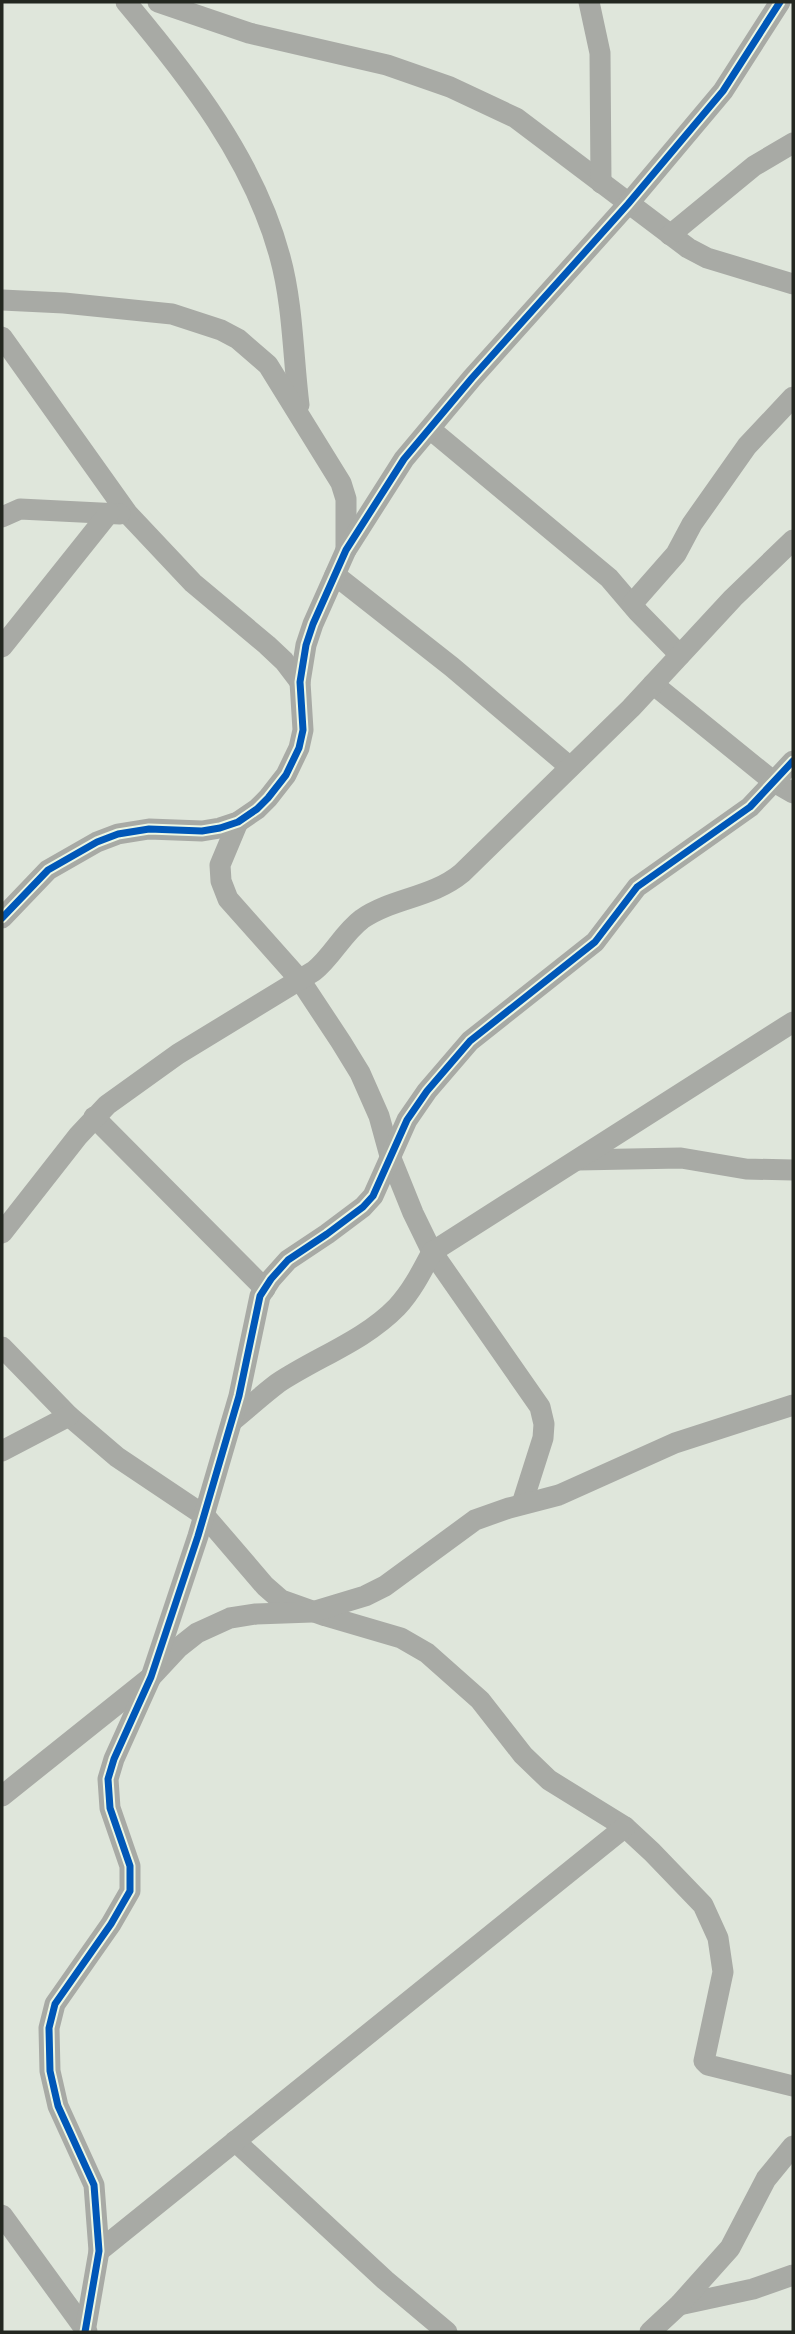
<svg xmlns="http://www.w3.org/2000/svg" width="795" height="2334" font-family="Barlow,sans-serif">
	<rect width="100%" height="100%" fill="#dfe6db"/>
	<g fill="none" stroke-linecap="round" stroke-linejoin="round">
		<!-- street -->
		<g stroke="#a8aaa5" stroke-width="21">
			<path d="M126,2C189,77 254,160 280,257C293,304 293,357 299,405"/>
			<polyline points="158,2 249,33 387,65 450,87 516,118 688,248 707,258 793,284"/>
			<polyline points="589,2 600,53 601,183"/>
			<polyline points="670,235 754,166 793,143"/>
			<polyline points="2,300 64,303 172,314 221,330 238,339 268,365 341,483 346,499 346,550"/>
			<polyline points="2,337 128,514 193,583 267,645 284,661 300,682"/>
			<polyline points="430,429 609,578 638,612 680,655"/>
			<polyline points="2,517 20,509 120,514"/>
			<polyline points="335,575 452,667 570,767"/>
			<polyline points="632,604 676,554 692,524 747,446 793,397"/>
			<polyline points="2,647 109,513"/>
			<polyline points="653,684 774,782 793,793"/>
			<polyline points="238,822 220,865 221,881 228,899 300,980 341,1042 360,1073 379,1116 390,1156 413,1213 432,1252 540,1407 544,1424 543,1438 522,1504"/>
			<polyline points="2,918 48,870 97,842 118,834 149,829 202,831 220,828 238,822 257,809 268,798 286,775 299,748 303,730 300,682 306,645 313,624 346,550 404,459 472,378 628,204 723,91 780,2"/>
			<polyline points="94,1117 265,1289"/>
			<polyline points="578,1160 681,1158 746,1169 793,1170"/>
			<path d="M2,1233L78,1136L107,1105L178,1054L314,971C332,957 343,933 362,919C392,898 432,898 462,873L631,708L733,598L793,540"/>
			<polyline points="2,1347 69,1416 117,1457 205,1516 265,1586 281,1600 326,1616 401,1638 427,1653 480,1700 523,1755 549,1780 625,1827 652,1852 703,1905 718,1938 723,1972 704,2061 708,2065 793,2086"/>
			<path d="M232,1421C247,1409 262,1395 278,1383C317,1357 364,1341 397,1307C412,1291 422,1271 432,1252L793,1022"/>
			<polyline points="2,1451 69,1416"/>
			<polyline points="2,1796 151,1677 178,1648 197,1633 230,1618 256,1614 312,1612 365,1596 385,1586 475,1520 509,1508 559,1495 675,1443 793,1405"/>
			<polyline points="235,2141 385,2280 447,2332"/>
			<polyline points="2,2215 87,2332"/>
			<polyline points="99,2251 625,1827"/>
			<polyline points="679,2305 753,2289 793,2275"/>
			<polyline points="85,2332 99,2251 94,2185 58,2106 50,2071 49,2028 55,2004 111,1924 130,1891 130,1866 110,1808 108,1779 114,1759 151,1677 198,1536 239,1396 260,1296 271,1279 288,1260 327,1234 363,1207 373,1196 407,1120 427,1091 470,1041 595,942 637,887 750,807 793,761"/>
			<polyline points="650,2332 679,2305 730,2248 766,2179 793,2146"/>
		</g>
		<!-- cycleway casing -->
		<g stroke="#ecf7e4" stroke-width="11">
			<g id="cycleway">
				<polyline points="2,918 48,870 97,842 118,834 149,829 202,831 220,828 238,822 257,809 268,798 286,775 299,748 303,730 300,682 306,645 313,624 346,550 404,459 472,378 628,204 723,91 780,2"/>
				<polyline points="85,2332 99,2251 94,2185 58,2106 50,2071 49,2028 55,2004 111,1924 130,1891 130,1866 110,1808 108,1779 114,1759 151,1677 198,1536 239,1396 260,1296 271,1279 288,1260 327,1234 363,1207 373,1196 407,1120 427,1091 470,1041 595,942 637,887 750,807 793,761"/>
			</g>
		</g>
		<!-- cycleway -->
		<use href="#cycleway" stroke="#0057b8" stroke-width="7"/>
	</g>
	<!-- border -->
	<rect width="795" height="2334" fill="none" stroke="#232720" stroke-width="7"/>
</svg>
